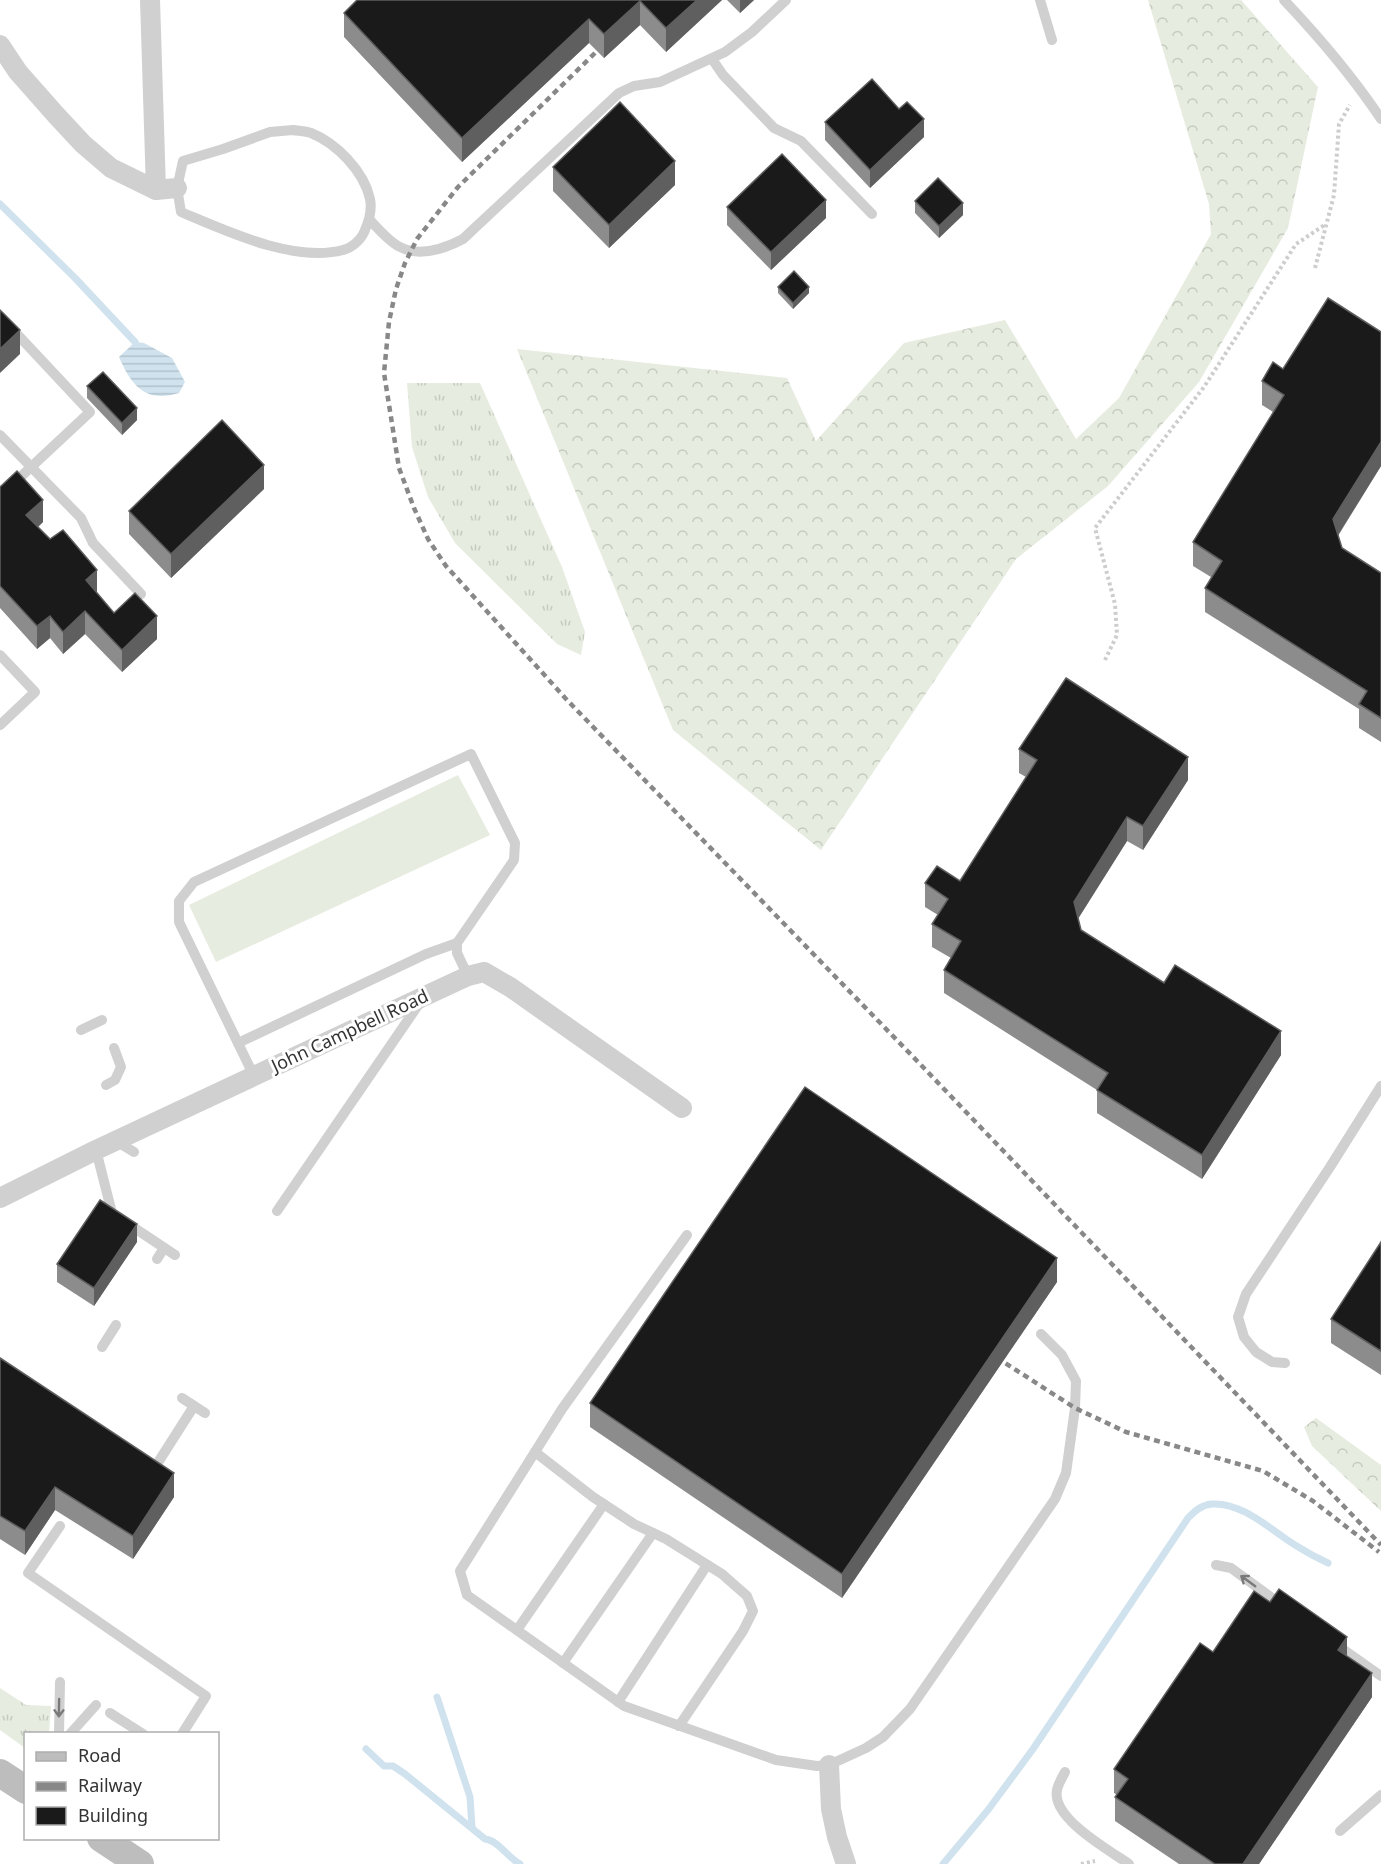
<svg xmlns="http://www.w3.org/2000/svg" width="1381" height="1864" font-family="'Noto Sans',sans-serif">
	<defs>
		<pattern id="grass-tufts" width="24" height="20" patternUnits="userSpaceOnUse" patternTransform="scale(1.5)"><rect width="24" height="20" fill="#e6ecdf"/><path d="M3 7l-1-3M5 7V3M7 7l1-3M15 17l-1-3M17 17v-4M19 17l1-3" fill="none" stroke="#c6cbc0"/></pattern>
		<pattern id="forest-crowns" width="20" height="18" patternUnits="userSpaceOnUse" patternTransform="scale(1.5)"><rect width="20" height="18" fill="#e6ecdf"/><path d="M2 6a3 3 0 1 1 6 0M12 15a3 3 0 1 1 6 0" fill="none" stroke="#c6cbc0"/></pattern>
		<pattern id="water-rules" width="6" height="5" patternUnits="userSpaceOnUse" patternTransform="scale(1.5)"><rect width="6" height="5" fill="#cfe2ee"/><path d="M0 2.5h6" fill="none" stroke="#b2c2cd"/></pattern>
	</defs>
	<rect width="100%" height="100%" fill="#fff"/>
	<!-- grass -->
	<g fill="url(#grass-tufts)">
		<polygon points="407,383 480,383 562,567 585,632 581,655 557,644 455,543 428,497 412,447"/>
		<polygon points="0,1688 26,1705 51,1706 49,1733 26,1734 25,1748 0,1730"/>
	</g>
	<!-- forest -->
	<g fill="url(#forest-crowns)">
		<polygon points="1148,0 1241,0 1318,87 1288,228 1199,382 1108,486 1016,559 821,850 673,730 517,349 787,378 816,441 904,343 1005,320 1076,439 1119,398 1211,234 1209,204"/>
		<polygon points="1316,1418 1381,1465 1381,1511 1312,1446 1304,1427"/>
	</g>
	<!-- garden -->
	<polygon fill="#e6ecdf" points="458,775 490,835 216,962 189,905"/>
	<!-- water -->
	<path fill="url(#water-rules)" d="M135,342L144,343L172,358L185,382L179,393C146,403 132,387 119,357Z"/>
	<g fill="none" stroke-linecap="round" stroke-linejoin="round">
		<!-- stream -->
		<g stroke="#cfe2ee" stroke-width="7">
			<polyline points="0,204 75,278 135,342"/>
			<polyline points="437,1697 470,1797 472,1827"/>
			<path d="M366,1749L384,1766H393L405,1774L485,1839C498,1840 508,1858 520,1864"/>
			<path d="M943,1864L988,1810L1033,1749L1188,1518C1195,1511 1201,1505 1212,1504C1242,1502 1271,1530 1295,1545C1306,1552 1317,1558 1328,1563"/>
		</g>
		<!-- path -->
		<g stroke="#cdcdcd" stroke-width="4" stroke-dasharray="3 3" stroke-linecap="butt">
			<polyline points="1315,268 1334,195 1339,124 1350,105"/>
			<polyline points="1105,660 1117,635 1115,604 1095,528 1204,387 1296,244 1326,224"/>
			<polyline points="1081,1864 1095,1861"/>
		</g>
		<!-- lane -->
		<g stroke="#d0d0d0" stroke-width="10">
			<polyline points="1040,0 1052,40"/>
			<path d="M1284,0C1319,37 1353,77 1381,119"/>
			<polyline points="712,59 723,75 774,128 801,141 872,214"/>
			<path d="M293,130C298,131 305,131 311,133C336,143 364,171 370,199C372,209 369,221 365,230C362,239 352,248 343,250C294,263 226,231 181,212L177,188L183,161L223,149L270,132Z"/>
			<path d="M370,220C378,229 388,240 398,246C419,258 444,249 463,239L619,93L634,86L660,82L725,52L752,32L786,0"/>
			<polyline points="0,316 90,412 0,496"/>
			<polyline points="0,435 81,518 93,543 141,594"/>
			<polyline points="0,655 35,692 0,725"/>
			<polyline points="81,1030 102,1020"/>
			<polyline points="238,1043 426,954 457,943"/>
			<polyline points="254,1076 179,922 179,901 194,882 471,754 515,843 514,860 457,943 457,953 468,976"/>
			<polyline points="106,1085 115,1080 121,1067 114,1048"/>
			<polyline points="116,1141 134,1152"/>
			<polyline points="96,1150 112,1213 175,1255"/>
			<polyline points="277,1211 421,1001"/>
			<polyline points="687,1235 562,1409 460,1571 467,1595 624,1706 776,1760 817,1766 829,1765 866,1748 883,1737 910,1709 1055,1499 1066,1473 1075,1408 1076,1381 1062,1355 1041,1334"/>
			<polyline points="157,1259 164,1248"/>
			<polyline points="102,1347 116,1325"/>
			<polyline points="1285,1363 1272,1362 1256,1352 1244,1337 1238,1317 1246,1294 1330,1167 1381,1086"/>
			<polyline points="182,1398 205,1413"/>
			<polyline points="535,1452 593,1497 634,1524 666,1539 722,1574 747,1596 753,1611 743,1631 679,1726"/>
			<polyline points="157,1464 194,1406"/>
			<polyline points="60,1526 28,1573 206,1696 182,1734"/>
			<polyline points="1216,1565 1231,1568 1283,1606"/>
			<polyline points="517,1630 604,1504"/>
			<polyline points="1337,1645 1381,1676"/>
			<polyline points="563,1663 653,1533"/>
			<polyline points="618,1702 707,1565"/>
			<polyline points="110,1713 143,1734"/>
			<polyline points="59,1734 60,1682"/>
			<polyline points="70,1734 96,1705"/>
			<path d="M1065,1772C1062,1778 1058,1784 1057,1790C1051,1818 1109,1850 1129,1864"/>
			<polyline points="1340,1831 1381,1795"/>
		</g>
		<!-- street -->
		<g stroke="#d0d0d0" stroke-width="20">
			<polyline points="150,0 156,190"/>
			<polyline points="0,45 18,72 56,115 83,144 111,168 156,190 177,188"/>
			<polyline points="0,1198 96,1150 425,996 468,976 484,972 510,987 682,1108"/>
			<polyline points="829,1765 831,1809 837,1837 846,1864"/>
		</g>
		<!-- secondary -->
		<g stroke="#bdbdbd" stroke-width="28">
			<polyline points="0,1773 26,1790"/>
			<polyline points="101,1838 140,1864"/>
		</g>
		<!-- rail -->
		<g stroke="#888" stroke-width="4.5" stroke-dasharray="6 4.5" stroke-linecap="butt">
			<polyline points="595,53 458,187 417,239 405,263 396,289 389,322 384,373 399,468 414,508 428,539 446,566 567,700 921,1065 1381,1545"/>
			<polyline points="988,1352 1075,1408 1126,1432 1263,1471 1313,1501 1379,1552"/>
		</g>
	</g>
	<!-- wall -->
	<g fill="#8c8c8c">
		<polygon points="357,0 722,0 666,52 640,25 604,58 589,43 462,162 344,37 344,13"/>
		<polygon points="727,0 754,0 740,13"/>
		<polygon points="825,122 924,137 870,188 825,140"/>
		<polygon points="553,167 675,185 609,248 553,191"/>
		<polygon points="915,201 963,215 939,238 915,213"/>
		<polygon points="727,207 826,218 771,270 727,225"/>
		<polygon points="778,287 809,293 793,309 778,293"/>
		<polygon points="1381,332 1381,466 1338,536 1342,548 1381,573 1381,742 1359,728 1359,709 1205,612 1205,588 1211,577 1193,566 1193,542 1273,412 1262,405 1262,381 1283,369"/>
		<polygon points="87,386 137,420 122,435 87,398"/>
		<polygon points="0,487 43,522 38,527 97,592 97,593 114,613 157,639 122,672 85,634 63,654 50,638 37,649 0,608"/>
		<polygon points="264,489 171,578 129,534 129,511"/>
		<polygon points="1019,749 1188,780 1143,850 1127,841 1078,919 1081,930 1281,1055 1202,1179 1097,1113 1097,1090 944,993 944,970 951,958 932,947 932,924 938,915 925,907 925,883 960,881 1026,777 1019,773"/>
		<polygon points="137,1242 94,1306 57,1282 57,1264"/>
		<polygon points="1381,1242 1381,1375 1331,1343 1331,1319"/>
		<polygon points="1057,1282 842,1598 590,1427 590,1403"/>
		<polygon points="0,1358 174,1497 133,1559 55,1510 25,1555 0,1539"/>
		<polygon points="1213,1652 1347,1656 1372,1697 1259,1864 1179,1864 1115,1821 1115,1797 1117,1795 1114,1793 1114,1769"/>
	</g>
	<!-- shaded-wall -->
	<g fill="#5f5f5f">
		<polygon points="697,0 722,0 666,52 666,28"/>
		<polygon points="740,0 754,0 740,13"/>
		<polygon points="640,1 640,25 604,58 604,34"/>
		<polygon points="589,19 589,43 462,162 462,138"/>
		<polygon points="924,119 924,137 870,188 870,170"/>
		<polygon points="675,161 675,185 609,248 609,225"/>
		<polygon points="826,200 826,218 771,270 771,252"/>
		<polygon points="963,203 963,215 939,238 939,226"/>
		<polygon points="809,287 809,293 793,309 793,303"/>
		<polygon points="20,330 20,354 0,373 0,349"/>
		<polygon points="137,408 137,420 122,435 122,423"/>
		<polygon points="1381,442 1381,466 1333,543 1333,519"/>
		<polygon points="264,465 264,489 171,578 171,554"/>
		<polygon points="43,500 43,522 26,538 26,515"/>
		<polygon points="97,570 97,592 86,603 86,580"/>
		<polygon points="85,611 85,634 63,654 63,632"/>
		<polygon points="50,616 50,638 37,649 37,626"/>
		<polygon points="157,616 157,639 122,672 122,650"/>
		<polygon points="1188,757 1188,780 1143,850 1143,826"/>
		<polygon points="1127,817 1127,841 1074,925 1074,902"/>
		<polygon points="1281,1031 1281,1055 1202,1179 1202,1155"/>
		<polygon points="137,1224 137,1242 94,1306 94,1288"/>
		<polygon points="1057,1258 1057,1282 842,1598 842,1574"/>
		<polygon points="174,1473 174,1497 133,1559 133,1536"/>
		<polygon points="55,1487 55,1510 25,1555 25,1531"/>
		<polygon points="1347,1637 1347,1661 1338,1650"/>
		<polygon points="1372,1673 1372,1697 1259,1864 1243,1864"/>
	</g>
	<!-- building -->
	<g fill="#1a1a1a" stroke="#5f5f5f" stroke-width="1.5">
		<polygon points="357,0 697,0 666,28 640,1 604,34 589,19 462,138 344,13"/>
		<polygon points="872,79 899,109 907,102 924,119 870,170 825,122"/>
		<polygon points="620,102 675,161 609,225 553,167"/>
		<polygon points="782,154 826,200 771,252 727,207"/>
		<polygon points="938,178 963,203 939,226 915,201"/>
		<polygon points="794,271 809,287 793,303 778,287"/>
		<polygon points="1328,298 1381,332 1381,442 1333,519 1342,548 1381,573 1381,718 1359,704 1367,691 1205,588 1222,561 1193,542 1284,395 1262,381 1273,362 1283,369"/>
		<polygon points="0,310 20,330 0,349"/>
		<polygon points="103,372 137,408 122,423 87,386"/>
		<polygon points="222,420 264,465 171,554 129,511"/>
		<polygon points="17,471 43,500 26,515 50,539 63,530 97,570 86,580 114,613 135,593 157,616 122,650 85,611 63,632 50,616 37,626 0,586 0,487"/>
		<polygon points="1066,678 1188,757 1143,826 1127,817 1074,902 1081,930 1164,983 1175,965 1281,1031 1202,1155 1097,1090 1108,1073 944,970 961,941 932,924 948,899 925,883 937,866 960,881 1037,760 1019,749"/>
		<polygon points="805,1087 1057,1258 842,1574 590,1403"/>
		<polygon points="100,1200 137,1224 94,1288 57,1264"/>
		<polygon points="1381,1242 1381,1351 1331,1319"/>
		<polygon points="0,1358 174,1473 133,1536 55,1487 25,1531 0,1516"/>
		<polygon points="1279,1589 1347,1637 1338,1650 1372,1673 1243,1864 1215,1864 1115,1797 1128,1779 1114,1769 1200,1643 1213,1652 1254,1591 1270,1602"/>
	</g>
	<!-- one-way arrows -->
	<defs><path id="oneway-shaft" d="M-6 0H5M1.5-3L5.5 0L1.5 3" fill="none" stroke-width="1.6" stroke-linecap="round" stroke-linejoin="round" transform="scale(1.5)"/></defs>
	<g stroke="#7a7a7a">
		<use href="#oneway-shaft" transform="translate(1248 1581) rotate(-144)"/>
		<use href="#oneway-shaft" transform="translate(59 1708) rotate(91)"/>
	</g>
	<g text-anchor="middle" stroke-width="6" stroke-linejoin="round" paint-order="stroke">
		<!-- street labels -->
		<g font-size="18" fill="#333" stroke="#fff">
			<text transform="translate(350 1031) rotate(-25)" y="6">John Campbell Road</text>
		</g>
	</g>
	<!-- legend -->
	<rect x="24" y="1732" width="195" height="108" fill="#ffffff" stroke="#adadad" stroke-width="1.5"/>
	<rect x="36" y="1752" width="30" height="9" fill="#bdbdbd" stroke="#adadad" stroke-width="1.5"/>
	<text x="78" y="1762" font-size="18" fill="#333333">Road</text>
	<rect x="36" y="1782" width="30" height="9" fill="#888888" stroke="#adadad" stroke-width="1.5"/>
	<text x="78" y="1792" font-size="18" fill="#333333">Railway</text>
	<rect x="36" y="1807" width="30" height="18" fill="#1a1a1a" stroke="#adadad" stroke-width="1.5"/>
	<text x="78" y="1822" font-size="18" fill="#333333">Building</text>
</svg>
